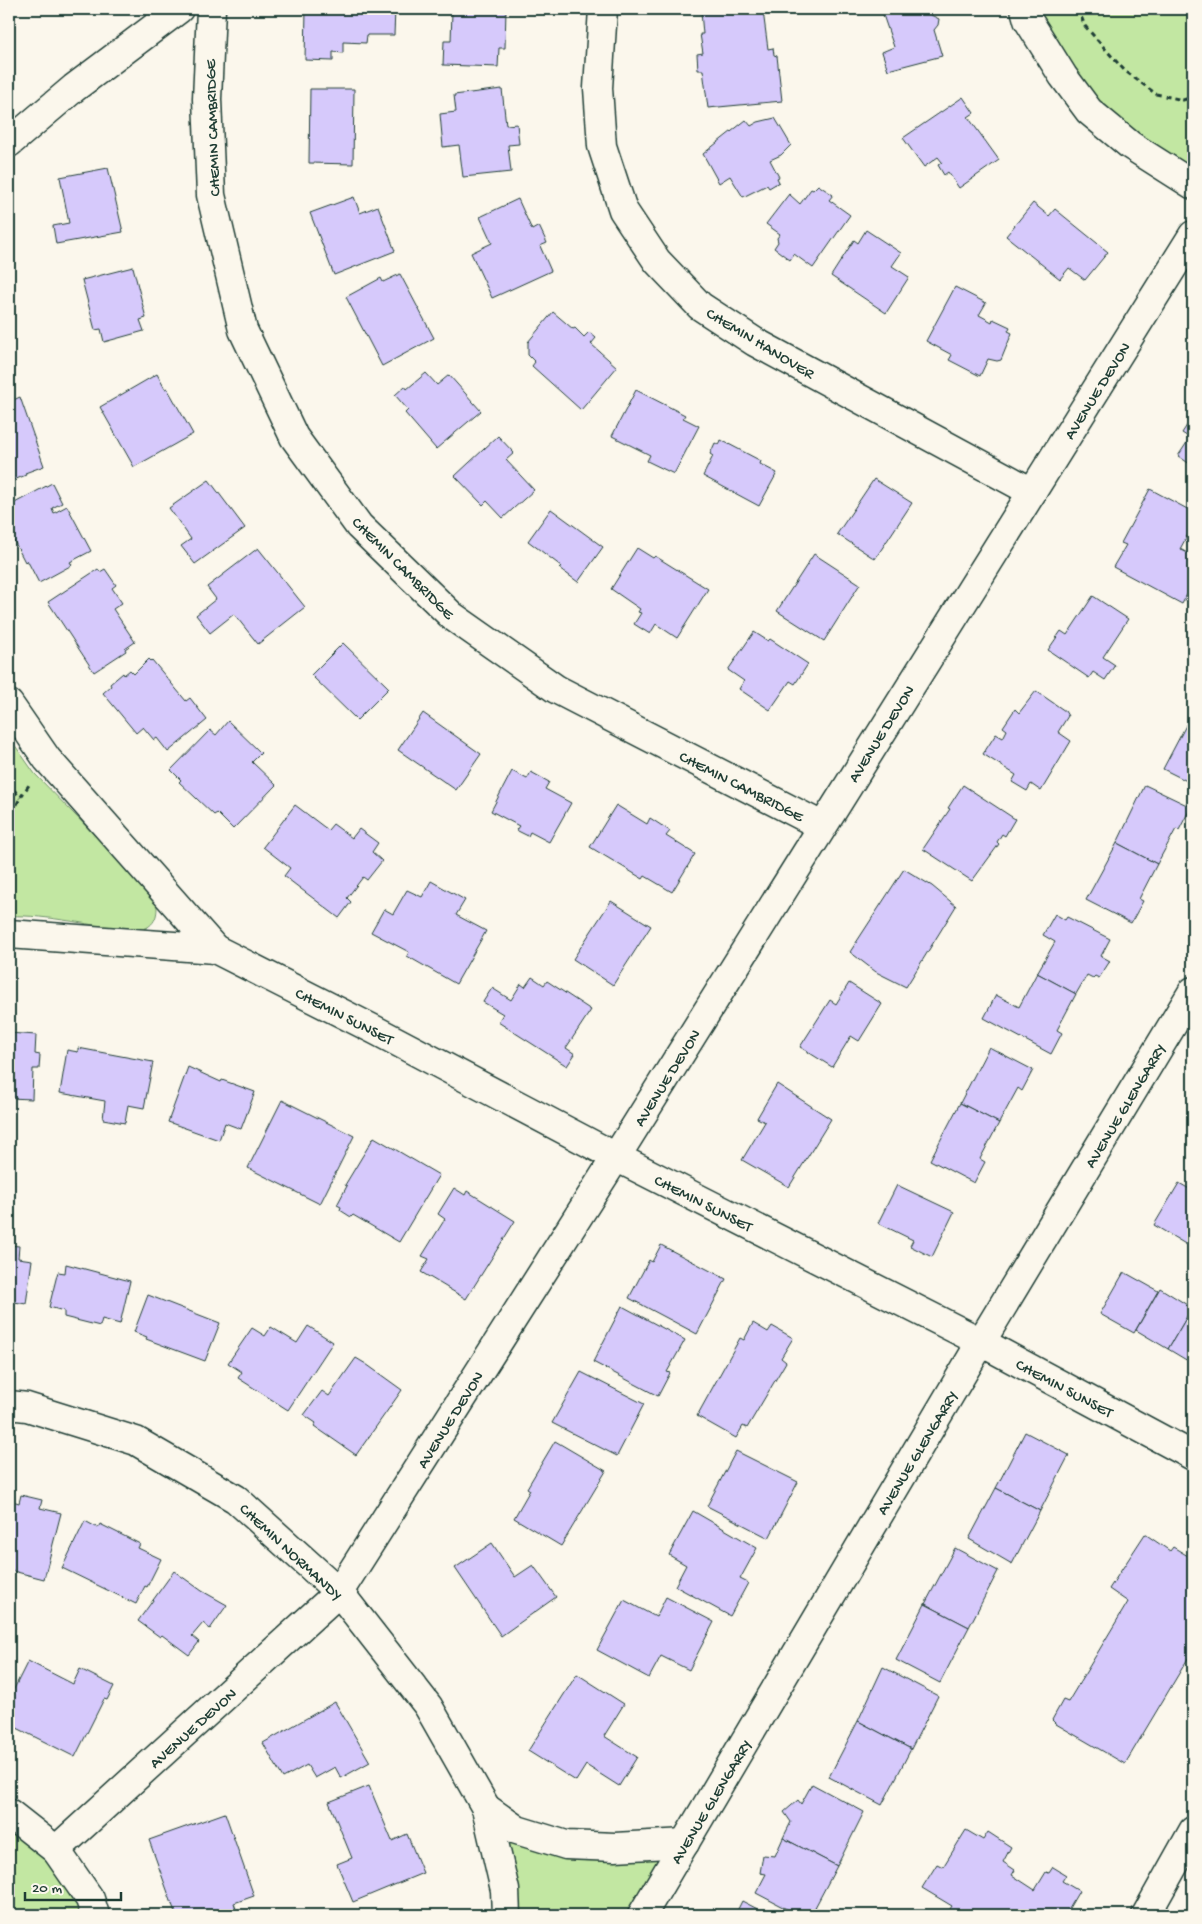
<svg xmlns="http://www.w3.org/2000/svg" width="1202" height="1924" font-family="'Gochi Hand',sans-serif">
	<rect width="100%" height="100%" fill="#fbf7ec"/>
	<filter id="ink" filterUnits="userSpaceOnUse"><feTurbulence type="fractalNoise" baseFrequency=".02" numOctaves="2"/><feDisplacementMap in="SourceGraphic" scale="10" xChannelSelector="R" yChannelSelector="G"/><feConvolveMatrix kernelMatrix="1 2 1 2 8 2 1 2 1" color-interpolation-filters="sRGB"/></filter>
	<g filter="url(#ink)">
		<!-- green -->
		<g fill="#c2e7a2" stroke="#70926b">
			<polygon points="1025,9 1193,9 1193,185 1130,145"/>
			<path d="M9,737L35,774L156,898C158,909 158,922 146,928C135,934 85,923 70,921C50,918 29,915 9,916Z"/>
			<polygon points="486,1808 517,1830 685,1843 642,1915 506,1915"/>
			<polygon points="9,1813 95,1915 9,1915"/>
		</g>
		<!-- building -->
		<g fill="#d6c9fb" stroke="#1f3d34">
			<polygon points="306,9 395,9 394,35 367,35 366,43 343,42 343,53 333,52 333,61 305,60"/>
			<polygon points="461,9 506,9 505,48 499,48 498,67 443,65 444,41 451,41 452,12 461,13"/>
			<polygon points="881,9 928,9 929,14 939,19 938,25 934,30 942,56 888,70 882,52 894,47"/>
			<polygon points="763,11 768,49 773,48 774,55 777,56 782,101 708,108 703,70 698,70 697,54 703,53 700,34 703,34 701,12"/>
			<polygon points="310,89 354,89 353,164 309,163"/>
			<polygon points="502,89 506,125 517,124 519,144 508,145 511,172 463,177 459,145 443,147 440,114 456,112 454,95"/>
			<polygon points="963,97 974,113 968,117 999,160 959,188 948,172 944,175 938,165 942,162 938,157 924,167 903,138"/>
			<polygon points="775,118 791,145 781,155 770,160 779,177 777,178 779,182 769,188 767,185 743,197 730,176 719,183 703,154 746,120 751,126 758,122"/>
			<polygon points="108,168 123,232 56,244 53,226 69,223 60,177"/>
			<polygon points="818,185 833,195 829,200 850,215 813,268 794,254 790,260 774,248 778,242 777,238 780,234 766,224 789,194 800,204 811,189 813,190"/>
			<polygon points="354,197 360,213 378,206 395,251 334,275 310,213"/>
			<polygon points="518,199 532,230 539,226 547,243 540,246 551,271 492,298 471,253 492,243 480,217"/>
			<polygon points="1033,203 1049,216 1055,209 1108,252 1085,280 1069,268 1060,279 1006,236"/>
			<polygon points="866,230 901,253 892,266 909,277 886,313 831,276 854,240 858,243"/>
			<polygon points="133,267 146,318 140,320 144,331 104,342 101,329 95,330 82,280"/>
			<polygon points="400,274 434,338 382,366 346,297 381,278 383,282"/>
			<polygon points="955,287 986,303 979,315 992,322 993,319 1010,327 1008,331 1012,333 1001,360 997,361 988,359 980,376 949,360 952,355 926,341"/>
			<polygon points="553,312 573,329 575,328 584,337 589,332 596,338 591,344 617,367 581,410 532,366 535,362 528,355 528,342"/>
			<polygon points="426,373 437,385 449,375 481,411 436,449 405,413 408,410 395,395 405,386 407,389"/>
			<polygon points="157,374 165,389 167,388 193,434 134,467 100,407"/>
			<polygon points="636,390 685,415 683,418 699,426 674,474 647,461 650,455 612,436"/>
			<polygon points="20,397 44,466 25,473 26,475 9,482 9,402"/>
			<polygon points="1193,416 1193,466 1178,456 1190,438 1182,433"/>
			<polygon points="498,436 514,453 506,460 534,490 503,518 487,501 483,505 455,476"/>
			<polygon points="721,440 761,461 760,464 777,473 759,506 703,476 713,456 710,454 715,443 719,445"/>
			<polygon points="874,479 912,503 875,559 837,534"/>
			<polygon points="209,480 245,528 195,564 181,546 191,539 169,508"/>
			<polygon points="52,483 62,503 52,508 54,513 67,506 91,551 70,562 72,565 39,583 27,560 25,562 9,531 9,506"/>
			<polygon points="1150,489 1193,512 1193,525 1180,549 1193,556 1193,583 1182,604 1113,567 1126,545 1121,543"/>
			<polygon points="551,509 603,547 578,582 559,568 561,566 528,541"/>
			<polygon points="258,548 305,607 258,644 234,614 210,633 196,615 216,599 207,587"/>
			<polygon points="637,548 653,558 655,556 708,589 677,638 656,624 650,634 634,624 641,613 638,612 640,609 611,589"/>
			<polygon points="814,554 860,584 824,641 777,611"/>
			<polygon points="98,569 100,572 105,569 116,585 112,588 122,603 113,609 135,642 125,649 126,651 94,672 48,602"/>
			<polygon points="1093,596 1128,619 1103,657 1115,665 1105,680 1093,672 1089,678 1048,650 1061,631 1067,635"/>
			<polygon points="754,632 768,641 770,639 808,664 795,684 790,681 770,710 739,689 744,681 728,670"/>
			<polygon points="343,643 389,688 357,720 311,675"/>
			<polygon points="149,659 151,661 152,660 186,701 190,698 207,720 168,752 157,738 154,740 143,727 136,733 103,693 111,686 110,684 123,673 124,675 130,670 134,674"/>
			<polygon points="1036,691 1065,711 1068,716 1058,732 1071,741 1041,791 1031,784 1027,791 1012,782 1016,775 983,754 996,734 1003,738 1007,730 1003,727 1015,709 1019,713"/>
			<polygon points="1193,712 1193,784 1163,769"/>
			<polygon points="423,713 481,754 456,790 398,750"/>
			<polygon points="228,721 261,753 252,762 276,785 233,829 217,813 214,815 179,782 181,780 171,770 210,730 216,735"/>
			<polygon points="512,771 527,779 531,772 549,782 545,789 571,803 549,842 530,832 528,836 516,830 519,826 491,811"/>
			<polygon points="963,785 1015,819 1005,836 1002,834 997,842 999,844 972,881 923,849 950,809 948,808"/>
			<polygon points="1145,785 1191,807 1179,830 1176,829 1157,864 1117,843"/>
			<polygon points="295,805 328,830 333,824 352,838 359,829 378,843 372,852 382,861 367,880 363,877 347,898 351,902 339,918 284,876 290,868 263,847"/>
			<polygon points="616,805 647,824 650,818 670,831 666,836 695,854 672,892 645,876 643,879 590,847"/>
			<polygon points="1117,843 1157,864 1139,899 1143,901 1131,923 1086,900"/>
			<polygon points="904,869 932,886 956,906 906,987 876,972 850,952"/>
			<polygon points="431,881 465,900 456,915 486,931 456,984 407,956 409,952 371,932 384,909 393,914 407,890 422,897"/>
			<polygon points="611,901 651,926 613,985 573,959"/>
			<polygon points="1055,914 1065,920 1067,917 1110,939 1101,956 1110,961 1099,978 1095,976 1093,978 1087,975 1076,994 1037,973 1055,942 1043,935"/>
			<polygon points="1037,973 1076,994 1057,1030 1062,1033 1051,1054 984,1018 996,995 1019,1007"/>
			<polygon points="532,977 544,985 547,981 591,1010 566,1048 575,1054 567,1066 498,1022 503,1014 483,1002 492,988 511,1000 521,984 525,987"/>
			<polygon points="849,983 882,1004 859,1041 851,1036 832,1067 800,1047 830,1000 836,1004"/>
			<polygon points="9,1033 36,1035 35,1054 40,1055 39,1069 33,1069 32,1099 9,1098"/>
			<polygon points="989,1047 1033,1070 1022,1091 1018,1088 999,1123 960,1103"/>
			<polygon points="78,1048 153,1062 144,1108 128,1105 125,1123 103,1119 105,1101 60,1093 67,1050 78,1052"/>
			<polygon points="188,1067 221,1082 222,1080 255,1092 241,1129 225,1123 219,1140 168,1122"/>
			<polygon points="777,1084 831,1119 789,1187 742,1160 765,1122 757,1118"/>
			<polygon points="282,1100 354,1136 320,1204 248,1168"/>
			<polygon points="960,1103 999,1123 980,1159 985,1162 974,1183 930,1160"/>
			<polygon points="374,1137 439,1175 399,1242 353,1215 351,1217 340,1210 341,1207 337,1205 347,1186 345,1185"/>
			<polygon points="1179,1183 1193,1191 1193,1245 1192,1248 1154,1225"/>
			<polygon points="897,1185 954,1212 932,1257 910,1246 913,1240 878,1223"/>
			<polygon points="454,1188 465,1195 467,1191 515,1221 466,1299 421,1272 429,1259 422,1256 445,1219 438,1214"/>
			<polygon points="9,1245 19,1246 18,1258 32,1260 26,1304 9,1301"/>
			<polygon points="661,1245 726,1279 697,1334 629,1298 649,1260 652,1262"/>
			<polygon points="66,1264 130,1281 120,1324 102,1319 100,1326 64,1317 64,1311 49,1307 57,1275 58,1272 65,1273"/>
			<polygon points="1124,1272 1158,1291 1134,1333 1100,1314"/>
			<polygon points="1160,1288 1192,1308 1168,1349 1136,1330"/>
			<polygon points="148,1295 220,1323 205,1361 146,1339 147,1337 134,1332"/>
			<polygon points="622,1306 685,1340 667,1372 670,1373 658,1396 593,1362"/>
			<polygon points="1192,1308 1193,1309 1193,1364 1168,1349"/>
			<polygon points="753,1323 768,1332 772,1326 793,1338 781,1358 786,1362 747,1428 743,1426 736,1438 697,1416 740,1338 744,1340"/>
			<polygon points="308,1326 333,1342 288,1410 238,1378 242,1372 228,1363 252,1328 265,1336 271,1327 297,1343"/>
			<polygon points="356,1358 366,1364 402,1390 356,1455 314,1426 316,1423 304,1415 322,1391 329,1396"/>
			<polygon points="581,1372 644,1404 617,1456 552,1423"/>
			<polygon points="1025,1432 1069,1455 1040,1511 996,1488"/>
			<polygon points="555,1441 606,1471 561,1546 514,1518 530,1490 527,1488"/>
			<polygon points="736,1451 798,1482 769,1538 707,1506"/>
			<polygon points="996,1488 1040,1511 1012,1564 969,1539"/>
			<polygon points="21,1495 42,1500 40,1508 61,1513 44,1579 9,1570 9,1500 19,1503"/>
			<polygon points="693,1511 757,1548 740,1579 748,1583 730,1616 675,1586 686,1565 669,1555"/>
			<polygon points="85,1521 98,1528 100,1524 140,1544 138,1548 161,1559 147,1587 145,1586 136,1604 62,1568"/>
			<polygon points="1145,1534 1170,1551 1173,1547 1193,1559 1193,1650 1125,1764 1056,1724 1052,1720 1063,1700 1068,1702 1128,1602 1109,1589"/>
			<polygon points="492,1543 515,1577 533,1565 556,1597 501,1636 455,1568"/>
			<polygon points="955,1548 998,1571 969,1627 925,1604"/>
			<polygon points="174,1571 202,1591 227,1605 210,1629 203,1623 192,1636 199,1642 189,1655 162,1635 160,1637 138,1621"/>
			<polygon points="666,1597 714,1622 689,1670 661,1656 649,1678 597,1650 624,1600 656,1617"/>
			<polygon points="925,1604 969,1627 940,1683 896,1660"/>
			<polygon points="28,1661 73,1684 80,1669 114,1686 107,1700 104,1699 75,1757 9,1724 9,1699"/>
			<polygon points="883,1667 938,1696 911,1749 858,1721"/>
			<polygon points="577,1674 624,1704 604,1736 637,1757 619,1786 586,1765 576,1781 528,1751"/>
			<polygon points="335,1702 370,1762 341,1778 335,1767 315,1778 307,1765 283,1778 263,1743"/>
			<polygon points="858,1721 911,1749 882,1805 829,1777"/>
			<polygon points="812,1784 864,1812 837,1866 783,1838 791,1822 784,1812 798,1800 801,1804"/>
			<polygon points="369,1786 392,1841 407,1834 423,1873 353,1902 337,1864 352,1858 329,1802"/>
			<polygon points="225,1813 254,1896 234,1903 238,1915 176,1915 149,1840"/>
			<polygon points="966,1830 983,1840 988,1832 1011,1847 1003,1862 1015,1870 1012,1875 1035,1890 1046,1872 1049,1873 1053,1867 1066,1875 1062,1881 1079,1891 1065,1915 946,1915 952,1906 922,1888 937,1864 943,1867"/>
			<polygon points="783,1838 837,1866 811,1915 798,1915 756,1893 766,1874 760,1873 763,1855 775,1856"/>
			<polygon points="742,1901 769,1915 735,1915"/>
		</g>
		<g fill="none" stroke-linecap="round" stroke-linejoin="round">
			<!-- street casing -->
			<g stroke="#1f3d34" stroke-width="31">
				<g id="street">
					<polyline points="211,9 207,99 211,195 243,330 294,437 359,526 452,616 556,689 822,826"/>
					<polyline points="603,9 598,88 602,146 623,210 657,261 700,306 755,342 1032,492"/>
					<polyline points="1025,9 1028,20 1063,76 1089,111 1130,145 1193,185"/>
					<polyline points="9,143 74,88 179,9"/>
					<polyline points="9,704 47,759 215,949 375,1030 616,1157 981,1342 1193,1456"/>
					<polyline points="9,934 215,949"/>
					<polyline points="9,1405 27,1407 136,1441 236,1499 339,1592 428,1706 486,1808 505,1890 506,1915"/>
					<polyline points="486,1808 517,1830 566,1845 615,1847 685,1843"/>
					<polyline points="9,1813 56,1850 90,1899 95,1915"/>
					<polyline points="56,1850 339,1592 616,1157 1193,235"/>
					<polyline points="642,1915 981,1342 1193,991"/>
				</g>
			</g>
			<!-- secondary casing -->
			<g stroke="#1f3d34" stroke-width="31">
				<polyline id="secondary" points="1146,1915 1193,1831"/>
			</g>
			<!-- path -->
			<g stroke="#1f3d34" stroke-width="3" stroke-dasharray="5 4" stroke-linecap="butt">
				<polyline points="1078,9 1085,26 1124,70 1156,94 1183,100 1193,97"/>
				<polyline points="9,783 20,798"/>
				<polyline points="9,821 20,798 29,785"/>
			</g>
			<!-- street -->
			<use href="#street" stroke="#fbf7ec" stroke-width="28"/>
			<!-- secondary -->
			<use href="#secondary" stroke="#fbf7ec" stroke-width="28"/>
		</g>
	</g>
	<g text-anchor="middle" stroke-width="4.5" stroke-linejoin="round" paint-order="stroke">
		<!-- street labels -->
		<g font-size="16" fill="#1f3d34" stroke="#fbf7ec">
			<text transform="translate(211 128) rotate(-92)" y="6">CHEMIN CAMBRIDGE</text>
			<text transform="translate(761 342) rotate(31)" y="6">CHEMIN HANOVER</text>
			<text transform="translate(1096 390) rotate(-58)" y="6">AVENUE DEVON</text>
			<text transform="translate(404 567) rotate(45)" y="6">CHEMIN CAMBRIDGE</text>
			<text transform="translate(880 733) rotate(-58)" y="6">AVENUE DEVON</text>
			<text transform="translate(742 785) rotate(27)" y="6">CHEMIN CAMBRIDGE</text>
			<text transform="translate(345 1015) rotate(27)" y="6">CHEMIN SUNSET</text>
			<text transform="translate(666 1077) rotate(-58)" y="6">AVENUE DEVON</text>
			<text transform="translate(1124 1105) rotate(-59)" y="6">AVENUE GLENGARRY</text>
			<text transform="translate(704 1202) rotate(27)" y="6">CHEMIN SUNSET</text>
			<text transform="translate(1065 1387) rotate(28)" y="6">CHEMIN SUNSET</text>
			<text transform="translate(449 1419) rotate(-58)" y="6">AVENUE DEVON</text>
			<text transform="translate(916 1452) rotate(-59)" y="6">AVENUE GLENGARRY</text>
			<text transform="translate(292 1551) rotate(43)" y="6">CHEMIN NORMANDY</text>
			<text transform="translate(192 1727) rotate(-42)" y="6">AVENUE DEVON</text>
			<text transform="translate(710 1801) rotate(-59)" y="6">AVENUE GLENGARRY</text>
		</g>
	</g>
	<!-- margin -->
	<rect width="1202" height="1924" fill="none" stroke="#fbf7ec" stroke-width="30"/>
	<rect x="15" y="15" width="1172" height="1894" fill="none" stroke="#1f3d34" stroke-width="2" filter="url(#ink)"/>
	<!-- scale -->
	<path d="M25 1892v8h96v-8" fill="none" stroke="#1f3d34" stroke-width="2.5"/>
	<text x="32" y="1892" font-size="15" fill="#1f3d34" stroke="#fbf7ec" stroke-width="4" paint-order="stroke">20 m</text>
</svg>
